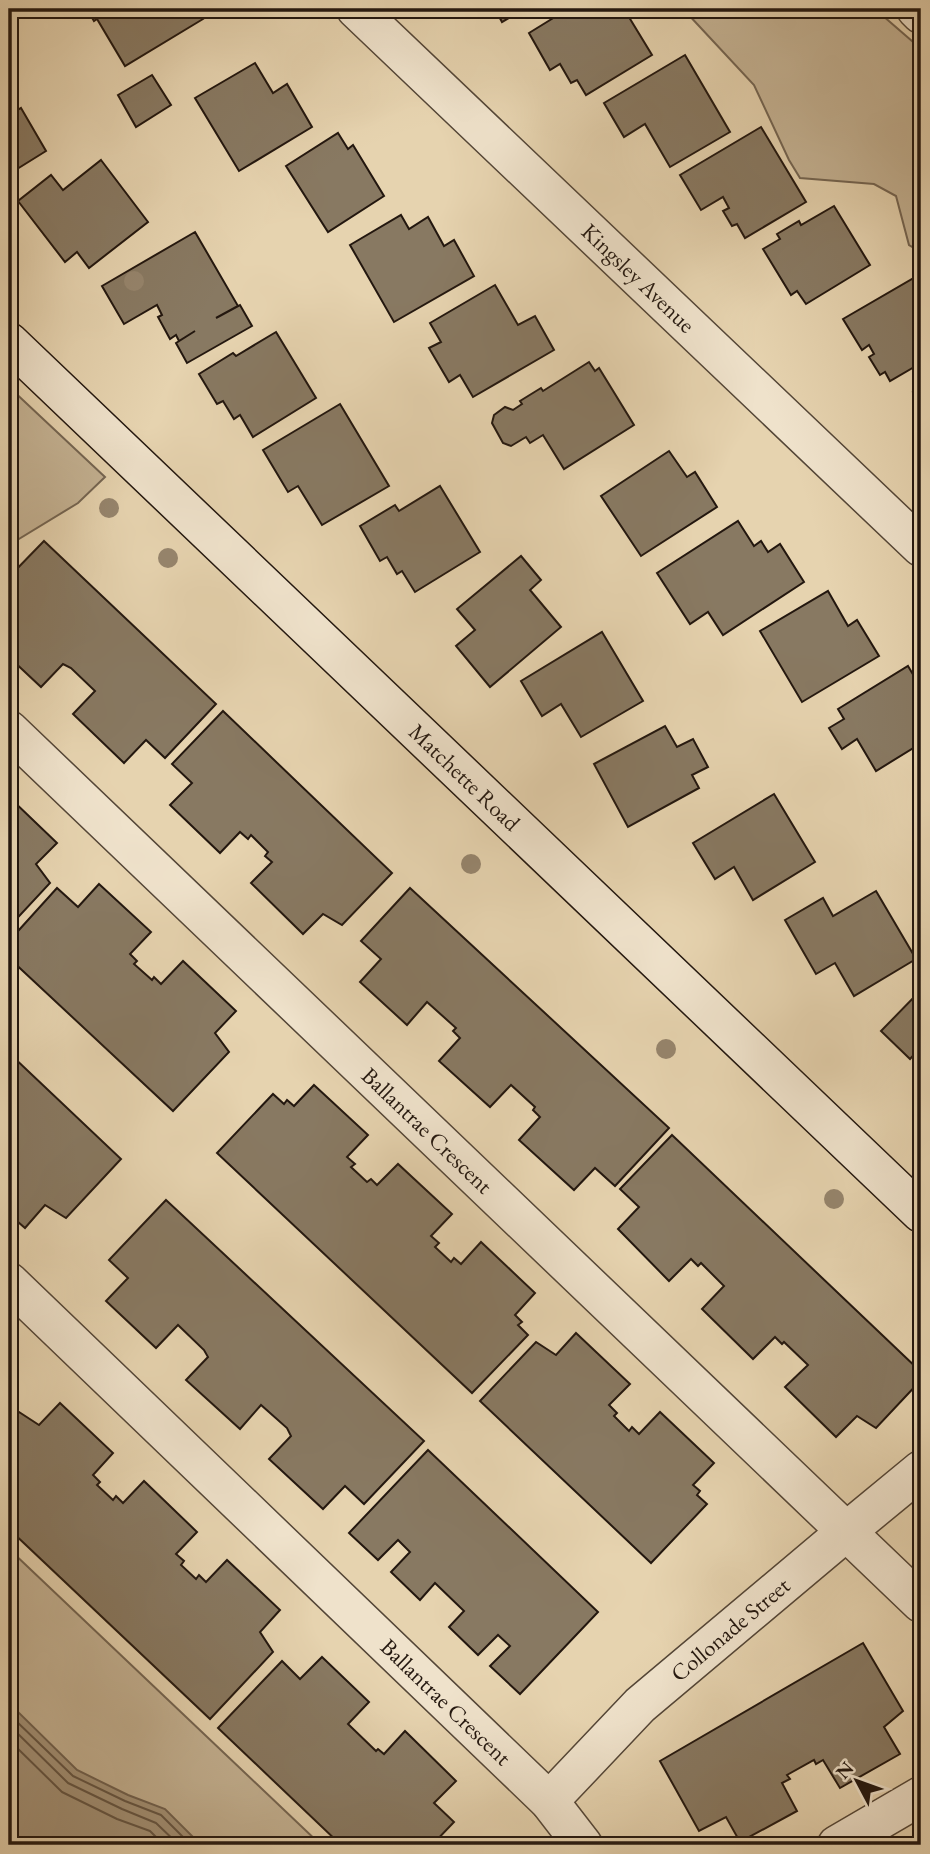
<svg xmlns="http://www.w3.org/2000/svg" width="930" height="1854" font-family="'EB Garamond',serif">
	<rect width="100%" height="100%" fill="#e6d3af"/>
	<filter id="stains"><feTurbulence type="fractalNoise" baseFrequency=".00286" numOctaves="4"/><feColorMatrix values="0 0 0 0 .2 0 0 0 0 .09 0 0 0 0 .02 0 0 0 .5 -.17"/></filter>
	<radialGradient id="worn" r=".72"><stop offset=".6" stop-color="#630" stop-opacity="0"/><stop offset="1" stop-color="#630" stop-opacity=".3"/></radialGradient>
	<!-- green -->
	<g fill="#c5b394" stroke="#746552" stroke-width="2">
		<polygon points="686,9 875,9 920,48 921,252 909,245 896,196 874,184 800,178 789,160 754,85 686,12"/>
		<polygon points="9,387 105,477 78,503 9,545"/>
		<polygon points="9,1549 321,1845 9,1845"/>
	</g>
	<!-- water -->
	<polygon fill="#a49379" stroke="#70614f" stroke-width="2" points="9,1696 18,1712 77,1770 128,1795 165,1809 201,1845 9,1845"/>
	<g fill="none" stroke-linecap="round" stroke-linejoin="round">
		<!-- shore -->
		<g stroke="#645544" stroke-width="2">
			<polyline points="9,1710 13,1718 73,1776 125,1801 161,1815 191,1845"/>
			<polyline points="9,1725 68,1783 122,1809 156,1823 179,1845"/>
			<polyline points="9,1740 62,1792 117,1819 150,1831 164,1845"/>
		</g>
	</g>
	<!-- building -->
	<g fill="#887962" stroke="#23170f" stroke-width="2">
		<polygon points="87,9 197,9 203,19 125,66 97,19 94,21"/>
		<polygon points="495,9 524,9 502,22"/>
		<polygon points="568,9 624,9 652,55 586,95 577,80 571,83 560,64 550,70 529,33"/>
		<polygon points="685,55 730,132 670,167 645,124 624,137 604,103"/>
		<polygon points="255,63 273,93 287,84 312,127 239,171 195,98"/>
		<polygon points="152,75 171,105 136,127 118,95"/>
		<polygon points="21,108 46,151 9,174 9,110 11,114"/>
		<polygon points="761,127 806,202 745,238 737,224 732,226 723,211 729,208 723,197 701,210 680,175"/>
		<polygon points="338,133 348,149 353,145 384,196 328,232 286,166"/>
		<polygon points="101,160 148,222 89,268 77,252 65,262 18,201 51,175 63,190"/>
		<polygon points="834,206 870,265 806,304 797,291 791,295 763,249 780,239 777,234 799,221 801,225"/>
		<polygon points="401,215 409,229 428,217 444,246 454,240 474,276 394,322 350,245"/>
		<polygon points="195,232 238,306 216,318 240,305 252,326 187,363 176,343 195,331 179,341 176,335 170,339 158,317 162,315 157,305 124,324 102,286"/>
		<polygon points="919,275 921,279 921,363 890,381 885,372 880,375 869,357 874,354 869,345 862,350 843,319"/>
		<polygon points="495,285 518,325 535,316 554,350 473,397 460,375 449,382 429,348 441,342 430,323"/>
		<polygon points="276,332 316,398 253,437 240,415 234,419 223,401 217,404 199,374 233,353 236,356"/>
		<polygon points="589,362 595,371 599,368 634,425 564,469 543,435 530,443 526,437 511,446 503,443 492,423 494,415 505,407 513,410 522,404 520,401 541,388 543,391"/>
		<polygon points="921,387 921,406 913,392"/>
		<polygon points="340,404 389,486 322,525 298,486 288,492 263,450"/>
		<polygon points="669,451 687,477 695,472 717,507 641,556 601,496"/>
		<polygon points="440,486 480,552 415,592 402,571 397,574 387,557 380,561 360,526 395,505 399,511"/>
		<polygon points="738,521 754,546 761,541 768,552 780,544 804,582 723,635 708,612 690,624 657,573"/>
		<polygon points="44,541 216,704 165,758 146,740 124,763 73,714 95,691 71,668 63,664 41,687 9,657 9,614 11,612 9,610 9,577"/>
		<polygon points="521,556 541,580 530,590 561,627 490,687 456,646 475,630 457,609"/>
		<polygon points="828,591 848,626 857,620 879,656 802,702 760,631"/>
		<polygon points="602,632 643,701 581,737 561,704 542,716 521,681"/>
		<polygon points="908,666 921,688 918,691 921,697 921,746 920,744 876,771 857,739 842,749 829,728 844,719 838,709"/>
		<polygon points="223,711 392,873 342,925 323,914 303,934 251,883 272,862 265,856 268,852 251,835 248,839 240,832 220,853 170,805 192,783 172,764"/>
		<polygon points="665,726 677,747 693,739 708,767 692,775 699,788 628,827 594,764"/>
		<polygon points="774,794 815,862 753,900 734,867 715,879 693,843"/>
		<polygon points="9,797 57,843 36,864 50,883 9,927"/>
		<polygon points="99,884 151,932 130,954 137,961 134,964 152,980 154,977 161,984 183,961 236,1011 215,1033 229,1052 173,1111 9,958 9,941 57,888 78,907"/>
		<polygon points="410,888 669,1128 615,1186 595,1168 574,1190 519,1140 540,1117 533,1110 535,1107 511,1085 490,1107 439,1061 460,1038 453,1031 456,1028 427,1002 407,1025 360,982 381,959 361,941"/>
		<polygon points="876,891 916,959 854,996 835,963 816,974 785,920 823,898 833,916"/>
		<polygon points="921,990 921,1047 910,1059 881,1031"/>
		<polygon points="9,1053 121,1159 66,1218 45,1205 25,1228 9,1214"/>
		<polygon points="314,1085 368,1135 347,1157 355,1164 351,1167 367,1182 371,1179 377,1185 398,1164 452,1214 431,1236 439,1243 435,1247 451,1262 454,1258 461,1264 481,1242 535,1293 515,1315 522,1322 518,1325 528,1335 472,1393 217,1153 273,1094 284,1104 287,1100 294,1106"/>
		<polygon points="672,1135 921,1372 921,1380 876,1428 857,1416 836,1437 785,1387 808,1365 784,1342 782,1344 775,1337 753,1359 702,1309 724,1286 701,1263 698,1266 691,1259 669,1281 618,1229 639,1207 620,1189"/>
		<polygon points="166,1200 424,1441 364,1504 345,1486 323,1509 269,1459 291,1436 287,1428 261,1405 240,1429 186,1380 208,1357 204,1350 178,1325 156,1348 106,1301 128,1278 109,1260"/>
		<polygon points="576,1333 630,1384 609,1405 617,1413 614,1416 629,1431 632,1427 639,1434 660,1412 714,1463 693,1485 700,1491 697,1495 707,1504 651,1563 480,1401 536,1342 556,1355"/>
		<polygon points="60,1403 113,1453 93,1475 100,1482 97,1485 113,1500 116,1496 123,1503 144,1481 197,1532 176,1554 184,1561 181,1565 196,1579 199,1575 206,1582 227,1560 280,1610 260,1632 273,1652 210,1719 9,1529 9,1423 19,1412 39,1425"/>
		<polygon points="428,1450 598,1612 520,1694 490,1666 510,1646 498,1635 478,1655 449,1627 464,1611 435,1583 420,1600 391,1572 410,1552 398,1540 378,1560 349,1533"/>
		<polygon points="863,1643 903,1711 884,1727 900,1754 840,1788 823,1760 816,1764 814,1760 787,1775 790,1779 782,1783 797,1811 740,1842 726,1817 699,1831 660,1761"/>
		<polygon points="322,1657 369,1702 348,1724 376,1751 378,1749 384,1754 405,1731 456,1781 434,1803 454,1822 432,1845 341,1845 218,1728 282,1661 300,1679"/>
	</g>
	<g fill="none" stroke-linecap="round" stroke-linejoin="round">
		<!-- street casing -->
		<g stroke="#544637" stroke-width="41">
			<g id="street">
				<path id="s1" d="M356,9L921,547"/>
				<polyline points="916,9 921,14"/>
				<path id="s2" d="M9,730L921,1603"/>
				<path id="s3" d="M9,1282L549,1801L583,1845"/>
				<path id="s4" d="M549,1801L640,1705L847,1531L921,1470"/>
				<polyline points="837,1845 921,1796"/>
			</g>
		</g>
		<!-- secondary casing -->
		<g stroke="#23170f" stroke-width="41">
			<g id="secondary">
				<path id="s5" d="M9,342L921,1213"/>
			</g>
		</g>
		<!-- street -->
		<use href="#street" stroke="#efe2cb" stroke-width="38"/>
		<!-- secondary -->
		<use href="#secondary" stroke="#efe2cb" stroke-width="38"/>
	</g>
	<!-- trees -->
	<g fill="#96856d">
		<circle cx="134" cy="281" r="10"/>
		<circle cx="109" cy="508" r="10"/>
		<circle cx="168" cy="558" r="10"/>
		<circle cx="471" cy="864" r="10"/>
		<circle cx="666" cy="1049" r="10"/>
		<circle cx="834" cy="1199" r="10"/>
	</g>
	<g text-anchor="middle" stroke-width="5" stroke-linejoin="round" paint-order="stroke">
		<!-- street labels -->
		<g font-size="23" fill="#23170f" stroke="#efe2cb">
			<text dy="8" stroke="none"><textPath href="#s1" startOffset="390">Kingsley Avenue</textPath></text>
			<text dy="8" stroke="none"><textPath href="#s5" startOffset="630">Matchette Road</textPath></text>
			<text dy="8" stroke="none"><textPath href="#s2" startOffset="579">Ballantrae Crescent</textPath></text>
			<text dy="8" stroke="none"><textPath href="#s4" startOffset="250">Collonade Street</textPath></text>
			<text dy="8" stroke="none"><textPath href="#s3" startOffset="606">Ballantrae Crescent</textPath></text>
		</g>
	</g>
	<!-- margin -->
	<rect width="930" height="1854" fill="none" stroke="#e6d3af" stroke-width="35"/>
	<rect x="10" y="10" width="909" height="1833" fill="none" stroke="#23170f" stroke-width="3.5"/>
	<rect x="18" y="18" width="895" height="1819" fill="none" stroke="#23170f" stroke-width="2"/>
	<!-- north arrow -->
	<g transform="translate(857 1781) rotate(311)" stroke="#efe2cb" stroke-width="5" paint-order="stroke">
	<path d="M0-5L12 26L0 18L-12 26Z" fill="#23170f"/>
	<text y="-10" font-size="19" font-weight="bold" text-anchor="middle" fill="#23170f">N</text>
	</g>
	<rect width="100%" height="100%" filter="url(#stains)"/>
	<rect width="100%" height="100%" fill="url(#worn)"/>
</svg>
